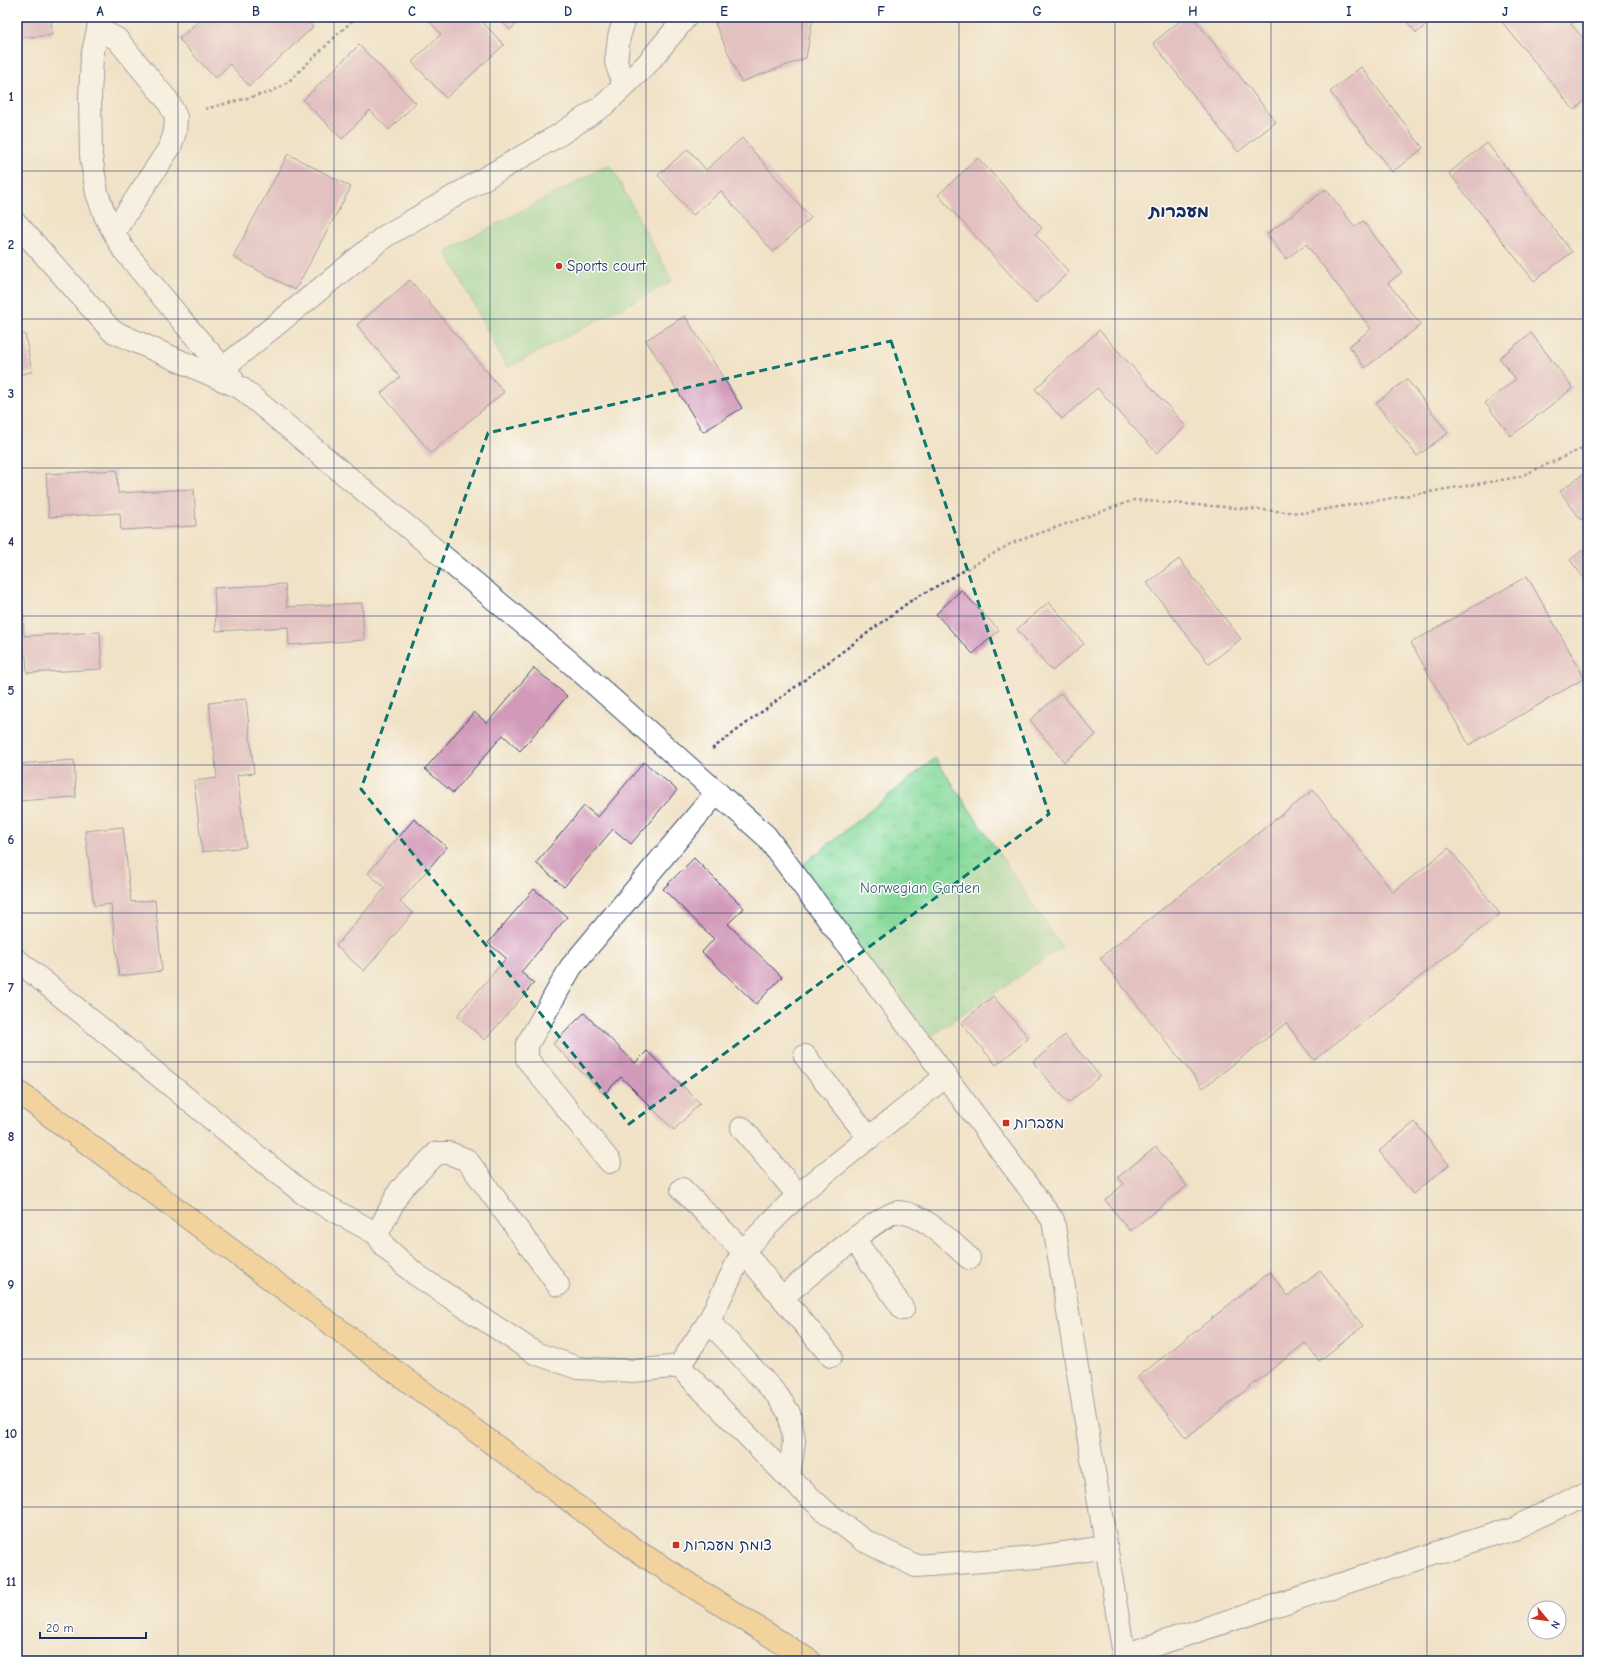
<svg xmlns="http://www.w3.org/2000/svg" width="1605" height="1678" font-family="'Comic Neue','Playpen Sans Hebrew',sans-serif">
	<defs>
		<pattern id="park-tufts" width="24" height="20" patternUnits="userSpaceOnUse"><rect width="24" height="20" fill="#85d99a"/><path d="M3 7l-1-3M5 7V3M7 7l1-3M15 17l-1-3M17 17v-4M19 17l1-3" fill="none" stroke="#72bb87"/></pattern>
	</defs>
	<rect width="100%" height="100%" fill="#fff"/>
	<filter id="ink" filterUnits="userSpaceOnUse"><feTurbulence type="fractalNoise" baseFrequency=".025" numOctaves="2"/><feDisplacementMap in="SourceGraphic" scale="8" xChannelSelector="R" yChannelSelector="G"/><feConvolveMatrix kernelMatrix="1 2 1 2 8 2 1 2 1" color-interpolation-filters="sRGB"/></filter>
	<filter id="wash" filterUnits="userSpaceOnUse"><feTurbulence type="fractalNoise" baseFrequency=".012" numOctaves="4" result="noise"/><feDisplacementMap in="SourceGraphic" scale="16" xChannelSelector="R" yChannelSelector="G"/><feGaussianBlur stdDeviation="0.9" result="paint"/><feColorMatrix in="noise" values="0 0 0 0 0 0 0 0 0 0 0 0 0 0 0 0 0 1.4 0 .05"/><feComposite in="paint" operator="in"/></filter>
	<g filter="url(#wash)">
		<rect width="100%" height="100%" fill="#f0e2c6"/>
		<!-- park -->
		<polygon fill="url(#park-tufts)" stroke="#50847c" points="935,758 1062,947 927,1039 800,867"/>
		<!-- pitch -->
		<polygon fill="#85d99a" stroke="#50847c" points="610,164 672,281 507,368 446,251"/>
		<g id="blocks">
			<!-- building -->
			<g fill="#d29ab9">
				<polygon points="17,17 51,17 52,35 17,38"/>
				<polygon points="203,17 258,17 262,21 266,17 304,17 313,27 249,86 230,64 215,78 179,39"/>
				<polygon points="426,17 478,17 504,45 446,98 412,62 441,34"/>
				<polygon points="498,17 523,17 510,30"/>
				<polygon points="727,17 813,17 806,58 741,82 715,23"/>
				<polygon points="1185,17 1193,17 1276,122 1238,152 1153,43"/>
				<polygon points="1403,17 1436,17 1416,33"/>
				<polygon points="1498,17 1580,17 1571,24 1583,38 1588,33 1588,98 1574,110"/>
				<polygon points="359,45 416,103 389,130 370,110 342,139 303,100"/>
				<polygon points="1361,67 1423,148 1392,172 1330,92"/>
				<polygon points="742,138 811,218 773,252 721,191 693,215 658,175 688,149 706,170"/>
				<polygon points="1487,143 1572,252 1534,281 1449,173"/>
				<polygon points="288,154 351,187 295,290 233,257"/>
				<polygon points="978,158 1042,228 1035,234 1069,272 1036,303 938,195"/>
				<polygon points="1326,189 1355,227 1363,221 1402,272 1388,283 1421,325 1365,368 1349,346 1371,329 1306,244 1286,259 1267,234"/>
				<polygon points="410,280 504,392 431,453 381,393 400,377 357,325"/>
				<polygon points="685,316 742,408 703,432 646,340"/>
				<polygon points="1099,330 1186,426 1157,453 1097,388 1062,419 1035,389"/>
				<polygon points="1531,333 1573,388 1511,436 1485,403 1516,379 1499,358"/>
				<polygon points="25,334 32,372 17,375 17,336"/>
				<polygon points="1407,379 1448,433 1417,456 1376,403"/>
				<polygon points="117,470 118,493 194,489 196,526 121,530 120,513 49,517 46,474"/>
				<polygon points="1588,471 1588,515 1581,520 1560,491"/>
				<polygon points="1588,546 1588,583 1570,560"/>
				<polygon points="1179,559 1241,639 1209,664 1147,583"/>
				<polygon points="1527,576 1585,678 1469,745 1411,643"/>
				<polygon points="285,584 287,607 362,603 364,640 289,645 288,627 216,631 214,588"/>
				<polygon points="961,590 999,630 973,654 936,614"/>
				<polygon points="1049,602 1084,644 1052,671 1017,629"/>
				<polygon points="17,613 23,613 24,636 100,632 102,669 27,673 26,656 17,657"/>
				<polygon points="534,668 567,696 520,751 503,735 453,793 425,769 474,712 487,723"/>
				<polygon points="1061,693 1096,735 1064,762 1030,720"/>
				<polygon points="246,699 254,773 237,775 246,847 202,852 194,781 217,778 209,703"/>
				<polygon points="74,760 76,797 17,801 17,764"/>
				<polygon points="644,762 677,790 631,844 613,829 564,887 536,863 584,806 598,817"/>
				<polygon points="1313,790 1393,892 1449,848 1500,914 1314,1060 1286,1023 1203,1088 1100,958"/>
				<polygon points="414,819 447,847 400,902 413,913 364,971 336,946 385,888 368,873"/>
				<polygon points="123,827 131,902 155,900 162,971 119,976 111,904 94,906 85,831"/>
				<polygon points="694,858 744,908 728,924 782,977 756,1004 702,952 714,939 663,889"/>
				<polygon points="534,889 567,917 521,972 534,983 485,1040 457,1016 506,958 488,943"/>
				<polygon points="993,996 1029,1038 996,1065 961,1023"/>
				<polygon points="584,1013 635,1063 647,1051 700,1103 674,1130 621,1077 604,1094 553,1044"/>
				<polygon points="1065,1035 1100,1076 1068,1103 1033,1062"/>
				<polygon points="1415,1122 1449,1165 1413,1194 1379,1151"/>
				<polygon points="1156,1147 1187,1186 1130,1231 1105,1200 1124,1184 1118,1177"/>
				<polygon points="1320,1271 1363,1326 1319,1361 1305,1343 1186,1438 1138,1377 1270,1272 1288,1296"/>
			</g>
		</g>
	</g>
	<g filter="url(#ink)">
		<use href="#blocks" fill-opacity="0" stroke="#3b4a6e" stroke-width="1"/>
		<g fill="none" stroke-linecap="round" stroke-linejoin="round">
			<!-- minor casing -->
			<g stroke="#3b4a6e" stroke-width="24">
				<g id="minor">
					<polyline points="101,17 92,56 90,97 91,156 97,193 106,218 123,249 188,328 232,378"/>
					<polyline points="98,29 117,39 168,101 176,117 175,132 170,147 114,232"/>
					<polyline points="624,86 616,62 619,37 625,17"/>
					<polyline points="17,224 112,331 241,388 571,663 766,836 1053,1220 1124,1655 1141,1661"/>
					<polyline points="223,368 384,237 559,135 604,105 647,64 686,17"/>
					<polyline points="17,960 304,1194 377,1234"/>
					<polyline points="805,1056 869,1138"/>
					<polyline points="742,1128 798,1195"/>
					<polyline points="610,1162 527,1059 527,1045 571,967 717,792"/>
					<polyline points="682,1189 743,1251 831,1356"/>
					<polyline points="855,1240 903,1309"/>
					<polyline points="558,1285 467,1160 449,1153 437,1153 400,1190 377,1234 385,1247 415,1274 535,1353 578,1368 635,1371 679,1366 709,1321 743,1251 798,1195 946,1076"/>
					<path d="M782,1297C799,1284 884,1210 899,1212C927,1215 949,1241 969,1258"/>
					<polyline points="709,1321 777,1395 789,1413 794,1441 789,1478"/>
					<polyline points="679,1366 789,1478 825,1511 863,1540 916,1566 1037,1557 1106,1547"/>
					<polyline points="1121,1659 1124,1655 1516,1527 1588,1493"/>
				</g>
			</g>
			<!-- major casing -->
			<g stroke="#3b4a6e" stroke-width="24">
				<polyline id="major" points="17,1091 640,1553 810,1661"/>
			</g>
			<!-- path -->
			<g stroke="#3b4a6e" stroke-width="2.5" stroke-dasharray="3 3" stroke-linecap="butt">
				<polyline points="205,109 271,92 288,82 356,17"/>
				<polyline points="712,749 909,602 1012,543 1134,500 1302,513 1519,477 1588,446"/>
			</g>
			<!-- minor -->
			<use href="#minor" stroke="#fff" stroke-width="22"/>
			<!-- major -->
			<use href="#major" stroke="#f4c26a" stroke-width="22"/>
		</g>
	</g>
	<!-- marked area -->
	<path d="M0 0H1605V1678H0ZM891,341L1049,814L629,1124L361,789L488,433Z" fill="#f0e2c6" fill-opacity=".55" fill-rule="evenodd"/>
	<path fill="none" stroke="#0f766e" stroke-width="3" stroke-dasharray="8 5" stroke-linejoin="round" d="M891,341L1049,814L629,1124L361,789L488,433Z"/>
	<!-- grid -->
	<path fill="none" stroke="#1b2f5e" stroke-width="1" stroke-opacity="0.55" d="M178,17V1661M334,17V1661M490,17V1661M646,17V1661M802,17V1661M959,17V1661M1115,17V1661M1271,17V1661M1427,17V1661M17,171H1588M17,319H1588M17,468H1588M17,616H1588M17,765H1588M17,913H1588M17,1062H1588M17,1210H1588M17,1359H1588M17,1507H1588"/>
	<!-- markers -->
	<g fill="#c8321e" stroke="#fff" stroke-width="1.5">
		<circle cx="559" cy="266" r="4"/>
		<rect x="1002" y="1119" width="8" height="8" rx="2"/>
		<rect x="672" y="1541" width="8" height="8" rx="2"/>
	</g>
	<g text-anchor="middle" stroke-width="3" stroke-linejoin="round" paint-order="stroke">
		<!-- poi labels -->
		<g font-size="15" fill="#1b2f5e" stroke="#fff" text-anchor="start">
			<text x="567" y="271">Sports court</text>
			<text x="1014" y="1128">מעברות</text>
			<text x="684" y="1550">צומת מעברות</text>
		</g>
		<!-- park labels -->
		<g font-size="15" fill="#3b6270" stroke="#fff">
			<text x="920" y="893">Norwegian Garden</text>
		</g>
		<!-- quarter labels -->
		<g font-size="17" font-weight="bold" fill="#1b2f5e" stroke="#fff">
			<text x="1179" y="217">מעברות</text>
		</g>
	</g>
	<!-- margin -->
	<rect width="1605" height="1678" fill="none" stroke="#fff" stroke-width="44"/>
	<!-- north arrow -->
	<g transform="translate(1547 1620) rotate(119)"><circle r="19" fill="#ffffff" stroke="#a4acbf"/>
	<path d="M0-3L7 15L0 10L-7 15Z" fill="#c8321e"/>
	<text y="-6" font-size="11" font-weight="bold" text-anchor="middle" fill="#1b2f5e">N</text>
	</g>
	<!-- scale -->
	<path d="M40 1632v6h106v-6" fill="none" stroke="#1b2f5e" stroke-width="2"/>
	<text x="46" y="1632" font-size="12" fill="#1b2f5e" stroke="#ffffff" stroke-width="3" paint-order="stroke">20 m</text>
	<rect x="22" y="22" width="1561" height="1634" fill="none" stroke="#1b2f5e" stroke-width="1.5"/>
	<g font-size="13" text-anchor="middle" font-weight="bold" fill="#1b2f5e">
		<text x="100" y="16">A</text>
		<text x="256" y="16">B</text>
		<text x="412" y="16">C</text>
		<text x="568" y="16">D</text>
		<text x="724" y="16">E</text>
		<text x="881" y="16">F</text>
		<text x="1037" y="16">G</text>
		<text x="1193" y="16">H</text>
		<text x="1349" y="16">I</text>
		<text x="1505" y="16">J</text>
		<text x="11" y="101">1</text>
		<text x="11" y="249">2</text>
		<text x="11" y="398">3</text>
		<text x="11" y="546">4</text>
		<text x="11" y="695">5</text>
		<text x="11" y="844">6</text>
		<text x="11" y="992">7</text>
		<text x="11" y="1141">8</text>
		<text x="11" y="1289">9</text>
		<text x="11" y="1438">10</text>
		<text x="11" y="1586">11</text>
	</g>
</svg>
